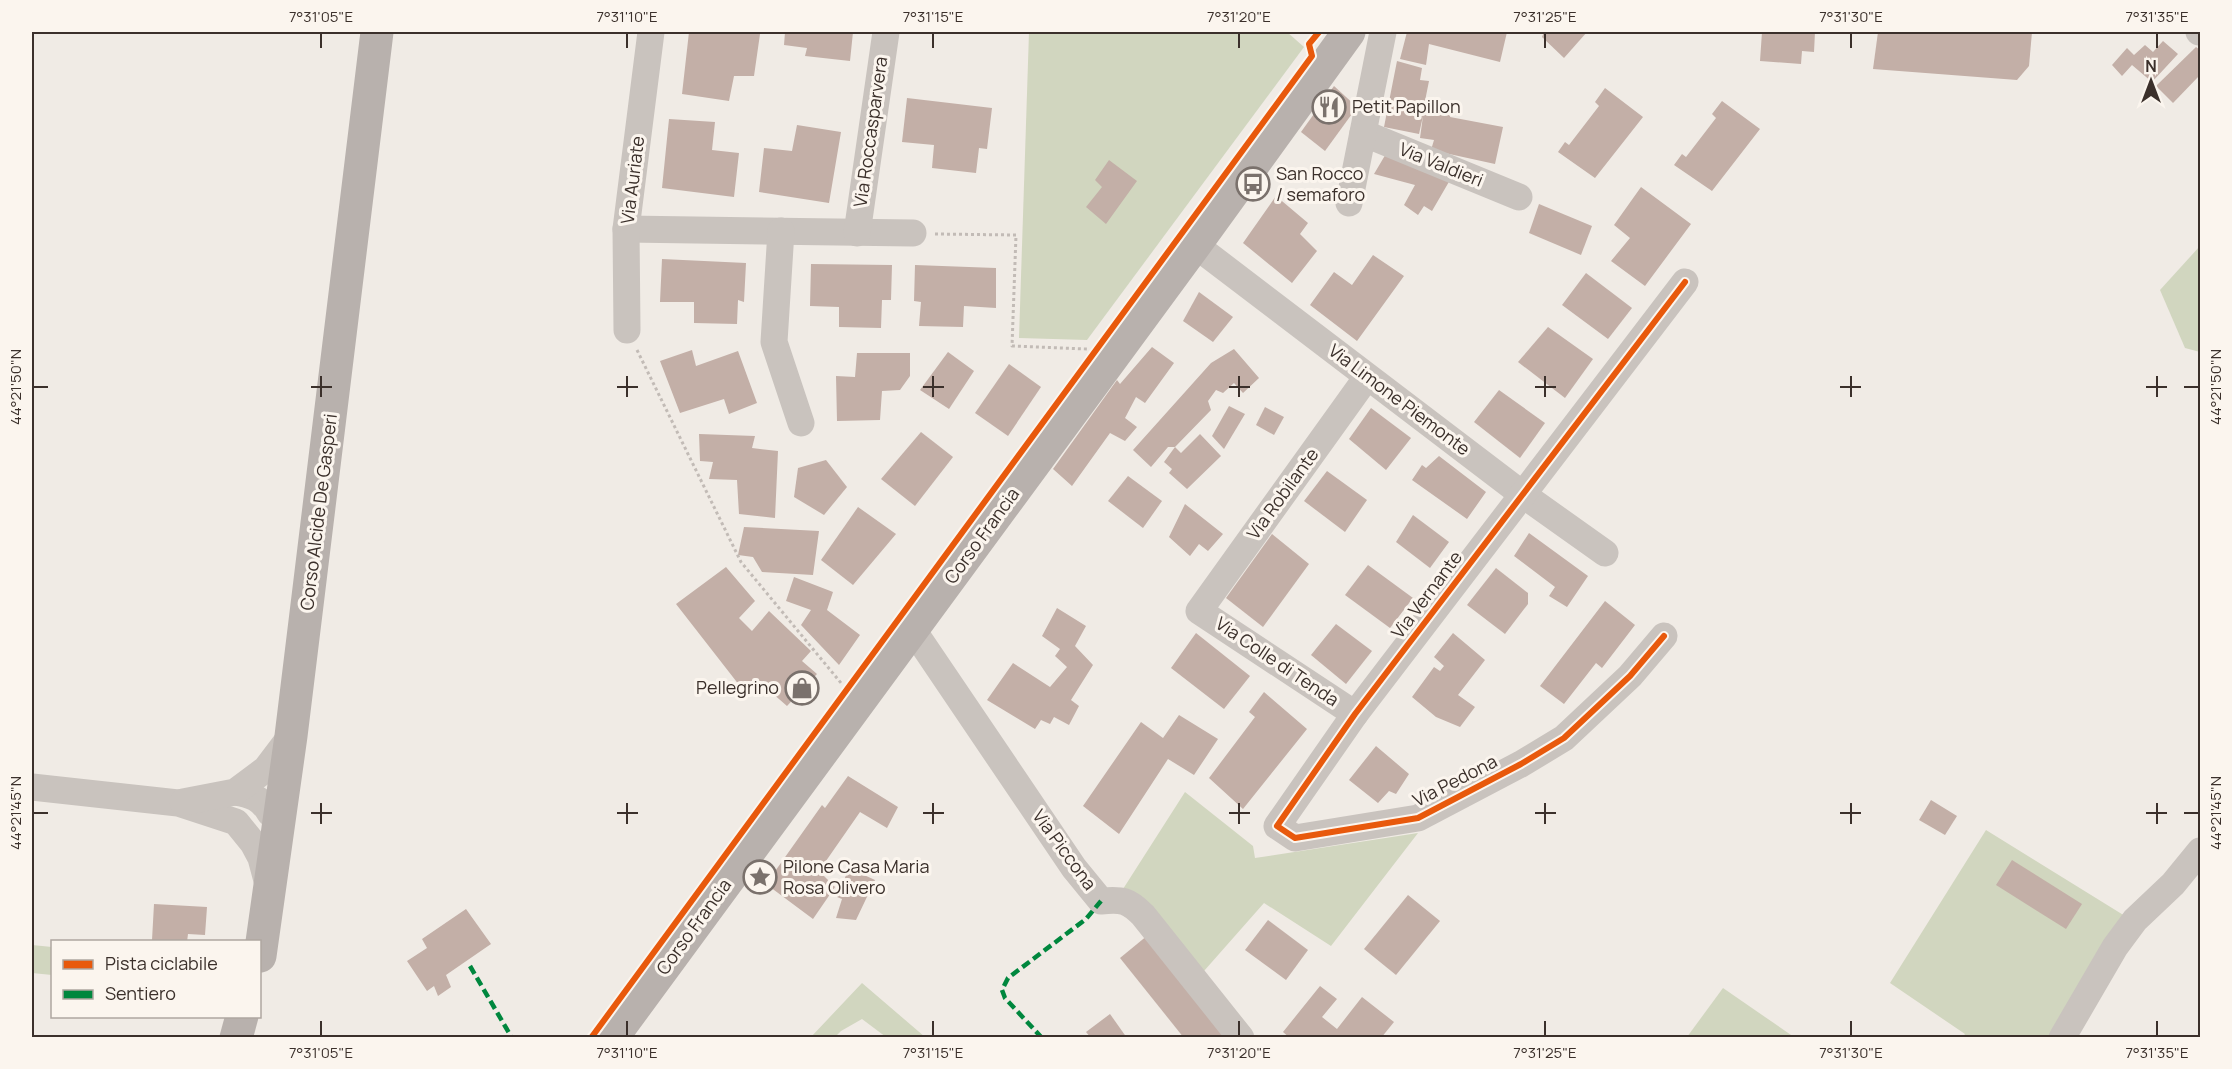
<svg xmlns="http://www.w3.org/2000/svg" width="2232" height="1069" viewBox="0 0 2232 1069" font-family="Manrope,sans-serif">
<rect width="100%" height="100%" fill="#f0ebe5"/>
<g fill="#d1d6bf">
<polygon points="1029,32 1287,32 1304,47 1087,340 1019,338"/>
<polygon points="2200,246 2200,352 2185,348 2160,290"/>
<polygon points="1185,792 1253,846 1255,858 1418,833 1331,946 1264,903 1204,971 1123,889"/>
<polygon points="1986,830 2125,916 2050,1037 1963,1037 1965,1034 1890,983"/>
<polygon points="32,945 52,947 52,975 32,973"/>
<polygon points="862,983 925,1037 886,1037 862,1019 841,1031 835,1037 811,1037"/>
<polygon points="1723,988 1794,1037 1687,1037"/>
</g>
<g fill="#c3afa7">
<polygon points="689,32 738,32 760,34 754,76 734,76 729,101 682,94"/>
<polygon points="785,32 853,32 850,61 805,56 807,48 784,45"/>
<polygon points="1407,32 1507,32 1500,62 1429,44 1426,65 1400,59"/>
<polygon points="1544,32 1587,32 1564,58 1542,37"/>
<polygon points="1762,32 1815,32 1814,52 1802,51 1801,64 1760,61"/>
<polygon points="1878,32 2032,32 2029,66 2017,80 1873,69"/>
<polygon points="2163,41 2178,54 2152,82 2132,65 2122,76 2112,65 2127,48 2134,55 2145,45 2153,52"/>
<polygon points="2196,47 2200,50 2200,75 2173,103 2156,86"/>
<polygon points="1397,61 1422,68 1420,80 1429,81 1424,106 1451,112 1450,117 1503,127 1495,164 1431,150 1434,140 1420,138 1423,116 1419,134 1384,127"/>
<polygon points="1334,86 1357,107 1325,151 1301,132"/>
<polygon points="1605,88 1643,117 1595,178 1558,152 1565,142 1569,145 1599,106 1595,102"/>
<polygon points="907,98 992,108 987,149 979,148 976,173 932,168 934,145 902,142"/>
<polygon points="1722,101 1760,129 1712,191 1674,165 1682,154 1686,157 1716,118 1712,114"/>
<polygon points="669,119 715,122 712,150 739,153 734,197 662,188"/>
<polygon points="797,125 841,132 829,203 759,192 764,148 792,151"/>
<polygon points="1387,152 1450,180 1432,211 1424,206 1418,215 1404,205 1415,185 1374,174"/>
<polygon points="1109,160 1137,181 1106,224 1086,207 1102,187 1095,180"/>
<polygon points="1641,187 1691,224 1645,286 1611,261 1630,238 1614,225"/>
<polygon points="1276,196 1308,223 1300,234 1317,251 1292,283 1243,243"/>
<polygon points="1539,204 1592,226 1581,255 1529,233"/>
<polygon points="1373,255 1404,276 1357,341 1310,305 1334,272 1352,285"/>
<polygon points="662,259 746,263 744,302 738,300 737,324 694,323 694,302 660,302"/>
<polygon points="811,264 892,265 891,300 882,300 881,328 839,327 839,307 810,306"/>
<polygon points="915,265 996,268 996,308 964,306 963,327 919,326 921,302 914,301"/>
<polygon points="1586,273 1632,308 1608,339 1562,305"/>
<polygon points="1199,292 1233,317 1213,342 1183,321"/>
<polygon points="1548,327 1593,359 1565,398 1518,362"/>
<polygon points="1152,347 1174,363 1145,403 1136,397 1125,418 1137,427 1125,441 1110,433 1072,486 1053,469 1117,380 1120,384"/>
<polygon points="1234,349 1259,378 1243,393 1234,383 1223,393 1216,390 1208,401 1211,410 1175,447 1181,453 1200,434 1221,456 1187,489 1169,473 1172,469 1164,462 1175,447 1168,447 1151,467 1133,450 1211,363"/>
<polygon points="692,350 696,366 738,351 757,403 729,414 724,399 680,413 660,361"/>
<polygon points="948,352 974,371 949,409 920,390"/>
<polygon points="857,353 910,353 910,376 900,390 882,391 880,420 837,421 836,376 855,377"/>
<polygon points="1009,364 1041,387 1008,436 975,413"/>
<polygon points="1499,390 1545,423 1520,458 1474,422"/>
<polygon points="1229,406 1245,414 1224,449 1212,436"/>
<polygon points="1265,407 1284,417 1274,435 1256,425"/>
<polygon points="1371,408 1411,438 1386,470 1349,439"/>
<polygon points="921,432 953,457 915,506 881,479"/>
<polygon points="699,434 755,436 752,448 778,451 775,518 739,514 737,480 709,479 713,462 700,461"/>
<polygon points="1439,456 1486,492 1467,519 1412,480 1422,465 1426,468"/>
<polygon points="826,460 847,487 824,515 794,497 798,468"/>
<polygon points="1327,471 1367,500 1345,532 1304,501"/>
<polygon points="1128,476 1162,501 1143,528 1108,501"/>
<polygon points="1185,504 1223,534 1208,551 1199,544 1190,556 1169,537"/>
<polygon points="858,507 896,534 853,585 821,560"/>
<polygon points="1413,515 1449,542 1430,568 1396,542"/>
<polygon points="744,527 819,531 813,575 762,572 753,557 738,555"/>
<polygon points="1529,533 1588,576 1567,607 1549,596 1555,587 1514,556"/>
<polygon points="1272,534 1309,564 1263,627 1226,598"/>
<polygon points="1368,565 1413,598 1390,628 1345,595"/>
<polygon points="726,567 755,601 739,618 752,631 769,611 811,651 802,661 817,674 787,706 755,678 743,690 676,604"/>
<polygon points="1496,568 1528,593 1528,604 1505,634 1467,605"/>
<polygon points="794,577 833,592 827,610 860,635 839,665 801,625 811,610 786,601"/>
<polygon points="1605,601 1635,625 1602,668 1596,663 1564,704 1540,686"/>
<polygon points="1057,608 1086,626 1075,646 1093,665 1071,700 1079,706 1069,725 1054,717 1050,724 1041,720 1035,729 987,700 1013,663 1050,687 1067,667 1055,656 1060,649 1042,636"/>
<polygon points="1336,624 1372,651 1346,684 1311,655"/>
<polygon points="1196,633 1250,676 1224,709 1171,668"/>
<polygon points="1453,633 1485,660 1458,695 1475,707 1460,727 1436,717 1412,697 1434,667 1440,671 1444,666 1434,657"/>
<polygon points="1264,692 1307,729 1243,809 1209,778 1255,717 1249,712"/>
<polygon points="1179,715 1218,739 1194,775 1168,759 1119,834 1083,806 1141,722 1163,738"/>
<polygon points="1376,746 1409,774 1396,794 1389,791 1378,803 1349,780"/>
<polygon points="848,776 898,807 887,828 860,812 819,871 835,887 813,919 766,884 822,805 825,808"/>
<polygon points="1931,800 1957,816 1945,835 1919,820"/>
<polygon points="2012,860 2082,904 2066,929 1996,885"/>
<polygon points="849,868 875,880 856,920 836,918 842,899 837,897"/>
<polygon points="1408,895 1440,921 1396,975 1364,949"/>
<polygon points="154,904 207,907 205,935 188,934 187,942 152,940"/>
<polygon points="466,909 491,944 446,975 451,987 438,996 434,986 427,991 407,961 427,948 422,939"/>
<polygon points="1268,920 1308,950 1286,980 1245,950"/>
<polygon points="1148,935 1232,1038 1184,1038 1120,958"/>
<polygon points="1320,986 1337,999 1322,1017 1337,1029 1362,997 1394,1022 1381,1038 1290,1038 1283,1032"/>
<polygon points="1110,1014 1127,1038 1091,1038 1086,1032"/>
</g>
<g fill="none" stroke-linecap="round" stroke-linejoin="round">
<g stroke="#c2bbb6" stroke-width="3" stroke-dasharray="3 3" stroke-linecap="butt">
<polyline points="935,234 1016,235 1012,346 1087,349"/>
<polyline points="637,350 741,562 841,683"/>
</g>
<g stroke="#c9c3be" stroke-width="27">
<polyline points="2199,32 2200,32"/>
<polyline points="1363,133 1519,197"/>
<polyline points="1349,203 1383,32"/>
<polyline points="626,229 913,233"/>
<polyline points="781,231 774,342 801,423"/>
<polyline points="857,233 886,32"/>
<polyline points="1195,245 1522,494 1605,553"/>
<polyline points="627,330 626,229 651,32"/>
<path d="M913,630L1074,868L1101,901C1122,899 1128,900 1143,915L1241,1038"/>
<polyline points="1664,636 1630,676 1564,738 1521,764 1418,818 1295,838 1277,826 1355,714 1685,282"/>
<polyline points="1355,714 1199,611 1367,377"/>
<polyline points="32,787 178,803 236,822 253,843 261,858 269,888"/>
<path d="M235,792C251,794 262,799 270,813"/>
<polyline points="183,802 235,792 266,769 291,736"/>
<polyline points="2062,1038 2115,947 2135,920 2173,884 2200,851"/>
</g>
<g stroke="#b8b1ad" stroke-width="33">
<polyline points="260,956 291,736 377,32"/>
<polyline points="236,1038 242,1016"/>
<polyline points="612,1038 1195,245 1349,32"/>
</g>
<g stroke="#00873e" stroke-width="4.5" stroke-dasharray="9 4.5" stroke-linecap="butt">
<polyline points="470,966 512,1038"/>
<polyline points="1042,1038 1005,998 1002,990 1008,978 1086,919 1101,901"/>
</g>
<g stroke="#fbf5ee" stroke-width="10">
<g id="cycleway">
<polyline points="1664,636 1630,676 1564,738 1521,764 1418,818 1295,838 1277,826 1355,714 1685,282"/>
<polyline points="591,1038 1312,56 1309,44 1319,32"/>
</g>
</g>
<use href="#cycleway" stroke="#e8590c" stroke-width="6"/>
</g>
<path fill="none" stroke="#3b302b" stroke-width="2" d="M321,33V48M627,33V48M933,33V48M1239,33V48M1545,33V48M1851,33V48M2157,33V48M321,376V397M627,376V397M933,376V397M1239,376V397M1545,376V397M1851,376V397M2157,376V397M33,387H48M311,387H332M617,387H638M923,387H944M1229,387H1250M1535,387H1556M1840,387H1861M2146,387H2167M2184,387H2199M321,803V824M627,803V824M933,803V824M1239,803V824M1545,803V824M1851,803V824M2157,803V824M33,813H48M311,813H332M617,813H638M923,813H944M1229,813H1250M1535,813H1556M1840,813H1861M2146,813H2167M2184,813H2199M321,1021V1036M627,1021V1036M933,1021V1036M1239,1021V1036M1545,1021V1036M1851,1021V1036M2157,1021V1036"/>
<defs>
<g id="restaurant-ring" transform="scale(1.725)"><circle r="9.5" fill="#fbf5ee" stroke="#7a716c" stroke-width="1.5"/><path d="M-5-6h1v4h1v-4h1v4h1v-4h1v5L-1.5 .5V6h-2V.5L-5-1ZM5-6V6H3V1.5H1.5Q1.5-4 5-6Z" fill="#7a716c"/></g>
<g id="bus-ring" transform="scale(1.725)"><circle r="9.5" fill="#fbf5ee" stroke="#7a716c" stroke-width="1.5"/><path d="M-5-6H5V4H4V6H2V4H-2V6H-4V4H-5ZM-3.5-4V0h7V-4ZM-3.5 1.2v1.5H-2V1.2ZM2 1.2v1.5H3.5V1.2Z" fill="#7a716c"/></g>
<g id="shop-ring" transform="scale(1.725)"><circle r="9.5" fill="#fbf5ee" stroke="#7a716c" stroke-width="1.5"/><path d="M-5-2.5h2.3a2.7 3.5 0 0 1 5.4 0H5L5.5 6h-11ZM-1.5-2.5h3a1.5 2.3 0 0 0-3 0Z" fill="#7a716c"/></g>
<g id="sight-ring" transform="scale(1.725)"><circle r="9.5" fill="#fbf5ee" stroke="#7a716c" stroke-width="1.5"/><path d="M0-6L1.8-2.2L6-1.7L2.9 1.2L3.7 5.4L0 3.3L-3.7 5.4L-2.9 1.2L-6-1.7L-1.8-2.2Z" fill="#7a716c"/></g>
</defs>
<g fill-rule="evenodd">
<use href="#restaurant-ring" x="1329" y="107"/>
<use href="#bus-ring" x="1253" y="184"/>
<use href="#shop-ring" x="802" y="688"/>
<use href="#sight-ring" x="760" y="877"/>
</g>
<g text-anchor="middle" stroke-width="6" stroke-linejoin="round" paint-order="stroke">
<g font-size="18" fill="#3b302b" stroke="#fbf5ee" text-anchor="start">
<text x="1352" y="113">Petit Papillon</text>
<text x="1276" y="180">San Rocco<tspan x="1276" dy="21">/ semaforo</tspan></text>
<text x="779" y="694" text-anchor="end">Pellegrino</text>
<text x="783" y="873">Pilone Casa Maria<tspan x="783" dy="21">Rosa Olivero</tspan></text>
</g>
<g font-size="18" fill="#3b302b" stroke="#fbf5ee">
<text transform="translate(871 132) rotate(-82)" y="6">Via Roccasparvera</text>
<text transform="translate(1441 165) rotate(22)" y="6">Via Valdieri</text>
<text transform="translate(633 180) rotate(-83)" y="6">Via Auriate</text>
<text transform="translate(1399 400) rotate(37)" y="6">Via Limone Piemonte</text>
<text transform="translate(1283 494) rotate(-54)" y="6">Via Robilante</text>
<text transform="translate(319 512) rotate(-83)" y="6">Corso Alcide De Gasperi</text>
<text transform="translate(982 536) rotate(-54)" y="6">Corso Francia</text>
<text transform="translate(1427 595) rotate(-53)" y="6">Via Vernante</text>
<text transform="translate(1277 662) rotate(34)" y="6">Via Colle di Tenda</text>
<text transform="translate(1455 781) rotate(-27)" y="6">Via Pedona</text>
<text transform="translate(1064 850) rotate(54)" y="6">Via Piccona</text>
<text transform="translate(694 927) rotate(-54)" y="6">Corso Francia</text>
</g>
</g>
<rect width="2232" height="1069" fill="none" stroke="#fbf5ee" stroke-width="66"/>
<rect x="51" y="940" width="210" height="78" fill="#fbf5ee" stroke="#aea6a0" stroke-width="1.5"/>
<rect x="63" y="960" width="30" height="9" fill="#e8590c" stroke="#aea6a0" stroke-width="1.5"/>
<text x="105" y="970" font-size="18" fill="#3b302b">Pista ciclabile</text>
<rect x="63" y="990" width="30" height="9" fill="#00873e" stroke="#aea6a0" stroke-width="1.5"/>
<text x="105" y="1000" font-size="18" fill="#3b302b">Sentiero</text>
<g transform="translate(2151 81)" stroke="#fbf5ee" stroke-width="4.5" paint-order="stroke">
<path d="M0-4.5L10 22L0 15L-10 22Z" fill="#3b302b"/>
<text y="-9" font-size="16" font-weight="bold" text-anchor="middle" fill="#3b302b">N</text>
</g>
<rect x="33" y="33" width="2166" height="1003" fill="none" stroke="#3b302b" stroke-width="2"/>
<g font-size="15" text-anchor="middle" fill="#3b302b">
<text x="321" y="22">7°31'05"E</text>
<text x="627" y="22">7°31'10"E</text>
<text x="933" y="22">7°31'15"E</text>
<text x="1239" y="22">7°31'20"E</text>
<text x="1545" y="22">7°31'25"E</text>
<text x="1851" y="22">7°31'30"E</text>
<text x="2157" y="22">7°31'35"E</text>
<text transform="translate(16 387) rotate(-90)" y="5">44°21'50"N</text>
<text transform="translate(2216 387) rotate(-90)" y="5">44°21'50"N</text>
<text transform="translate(16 813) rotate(-90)" y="5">44°21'45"N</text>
<text transform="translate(2216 813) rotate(-90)" y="5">44°21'45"N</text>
<text x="321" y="1058">7°31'05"E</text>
<text x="627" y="1058">7°31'10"E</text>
<text x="933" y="1058">7°31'15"E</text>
<text x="1239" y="1058">7°31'20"E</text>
<text x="1545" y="1058">7°31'25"E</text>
<text x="1851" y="1058">7°31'30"E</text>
<text x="2157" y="1058">7°31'35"E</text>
</g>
</svg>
